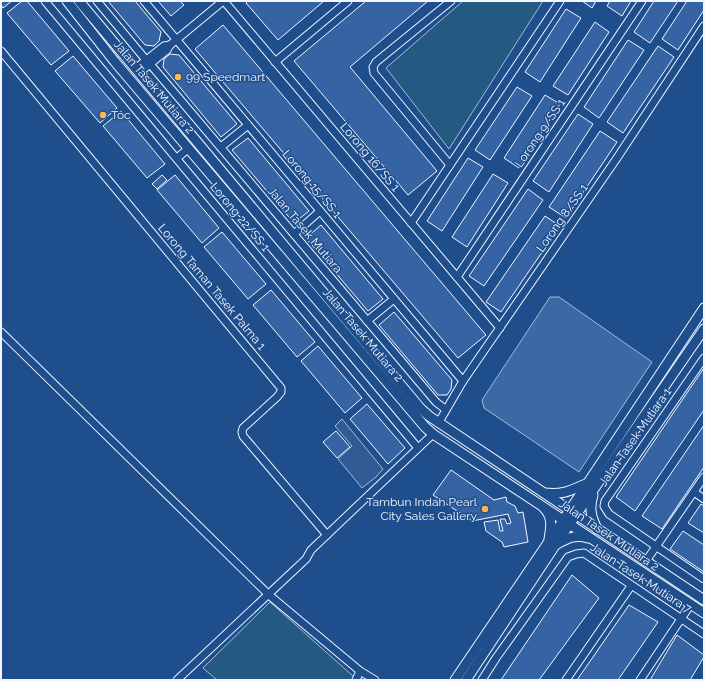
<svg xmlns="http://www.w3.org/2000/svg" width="705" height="681" viewBox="0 0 705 681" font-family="Raleway,sans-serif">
<rect width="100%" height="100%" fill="#1f4e8c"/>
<g fill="#245a82" stroke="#a8bbd7">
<polygon points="463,1 543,1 449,149 386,68"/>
<polygon points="270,602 354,677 352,680 217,680 203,668"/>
</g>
<polygon fill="#305b95" stroke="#a8bbd7" points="342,419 383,469 376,477 362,488 338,459 352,446 335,426"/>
<polygon fill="#3b69a3" stroke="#a8bbd7" points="550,297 559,297 652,362 579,472 484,408 482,400"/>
<g fill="#3563a3" stroke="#f2f6ff">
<polygon points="1,1 12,1 3,8 1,5"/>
<polygon points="22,1 27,1 69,51 51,65 7,13"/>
<polygon points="108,1 135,1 161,32 159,41 154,46 145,45"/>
<polygon points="158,1 180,1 184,5 171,16"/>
<polygon points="248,1 324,1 278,40 246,3"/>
<polygon points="366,1 428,1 350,67 437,171 408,195 294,61"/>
<polygon points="582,1 596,1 592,8"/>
<polygon points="610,1 631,1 622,16 607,6"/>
<polygon points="654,1 678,1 650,43 634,32"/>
<polygon points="687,1 704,1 704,10 678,50 662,39"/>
<polygon points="566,9 581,18 540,82 525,72"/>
<polygon points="595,22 609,32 568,95 553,86"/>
<polygon points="223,25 486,335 458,358 195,49"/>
<polygon points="628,40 644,50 599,118 584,107"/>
<polygon points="658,46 674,57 623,133 607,122"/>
<polygon points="170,54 179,55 237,124 221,137 163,67 164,59"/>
<polygon points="73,56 117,108 100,123 55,71"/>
<polygon points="517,87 532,96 490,160 475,150"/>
<polygon points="545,95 560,104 519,168 504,158"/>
<polygon points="121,111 165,164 147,178 103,126"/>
<polygon points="578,114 593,124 549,192 533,181"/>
<polygon points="600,131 617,142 566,218 549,207"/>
<polygon points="248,138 309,211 294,223 232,150"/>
<polygon points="468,158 483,167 442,231 427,221"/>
<polygon points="493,174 508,183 467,247 452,237"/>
<polygon points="162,175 167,180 157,189 152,184"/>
<polygon points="175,175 219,228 202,243 157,190"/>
<polygon points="528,189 543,200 484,286 469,276"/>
<polygon points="545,216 560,226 501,312 486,302"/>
<polygon points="321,225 383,299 368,311 306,238"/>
<polygon points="222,232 266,284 248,299 204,247"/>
<polygon points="271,290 315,342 297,357 253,305"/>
<polygon points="394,312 452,380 451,389 447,395 438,395 379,325"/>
<polygon points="318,346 362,398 345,413 301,361"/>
<polygon points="704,368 704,410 635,511 616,497"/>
<polygon points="367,404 405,448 388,464 350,419"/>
<polygon points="704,425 704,467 662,529 642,516"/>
<polygon points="336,431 350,447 337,458 323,442"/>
<polygon points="451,470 494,500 506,497 507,502 515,506 518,513 523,512 528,542 504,547 502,542 486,531 484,522 498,520 500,531 503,531 500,519 505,519 507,524 511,523 508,514 472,521 433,495"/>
<polygon points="701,504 704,506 704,533 688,523"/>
<polygon points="683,531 704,545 704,572 670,549"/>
<polygon points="572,575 599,598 539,680 501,680"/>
<polygon points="629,605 658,622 618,680 577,680"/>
<polygon points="677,635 704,655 704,657 690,680 650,680"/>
</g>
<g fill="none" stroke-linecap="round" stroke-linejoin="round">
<g stroke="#f2f6ff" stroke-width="9">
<g id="street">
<polyline points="45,1 418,448"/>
<polyline points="97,1 146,60"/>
<polyline points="144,1 463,381"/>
<polyline points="224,1 500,328"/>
<polyline points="1,51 281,388 281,392 277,397 243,428 242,432 243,436 327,535"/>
<polyline points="275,62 348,1"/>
<polyline points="150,64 436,402 445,409"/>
<polyline points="135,69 164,46 170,45"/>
<polyline points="139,73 167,50 170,45 223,1"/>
<polyline points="221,147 248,125"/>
<polyline points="177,158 189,148"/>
<polyline points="450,165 374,73 373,67 376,62 451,1"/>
<polyline points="411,223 560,1"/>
<polyline points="294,234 320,211"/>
<polyline points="457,277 642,1"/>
<polyline points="367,321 394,299"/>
<polyline points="1,332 269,595 360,671 356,680"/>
<polyline points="704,358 605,501 604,506 609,514 704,579"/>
<polyline points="439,422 463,381 617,158 704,26"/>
<polyline points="694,492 704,499"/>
<polyline points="646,561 704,477"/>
<polyline points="360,671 375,680"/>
<polyline points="177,680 306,559 311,550 433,434"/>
<polyline points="482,680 496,658 568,557 576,554 584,553 704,634"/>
<polyline points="566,680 631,586"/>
<polyline points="640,680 691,604"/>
</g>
</g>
<g stroke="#f2f6ff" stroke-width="11">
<g id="secondary">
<polyline points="67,1 115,62 425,427 433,434 704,613"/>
<polyline points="79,1 421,409 429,416 704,600"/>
<path d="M544,493C564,495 569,491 588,483"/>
<path d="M593,495C589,508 591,517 597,529"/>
<path d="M544,508C553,517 551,527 549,539"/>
<path d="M557,544C568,538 576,534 588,538"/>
<polyline points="455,680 564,519 704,308"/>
<polyline points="466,680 556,544 704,329"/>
</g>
</g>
<use href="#street" stroke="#1f4e8c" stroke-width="7"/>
<use href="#secondary" stroke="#1f4e8c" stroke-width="9"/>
</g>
<g fill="#ffb74d" stroke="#1f4e8c" stroke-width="1.5">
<circle cx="178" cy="77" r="4"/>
<circle cx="103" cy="115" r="4"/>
<circle cx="485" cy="509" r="4"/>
</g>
<g text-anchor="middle" stroke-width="3" stroke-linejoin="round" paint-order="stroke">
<g font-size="12" fill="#f2f6ff" stroke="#1f4e8c" text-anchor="start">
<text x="186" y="81">99 Speedmart</text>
<text x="111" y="119">Toc</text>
<text x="477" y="506" text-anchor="end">Tambun Indah Pearl<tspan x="477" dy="14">City Sales Gallery</tspan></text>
</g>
<g font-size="12" fill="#f2f6ff" stroke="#1f4e8c">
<text transform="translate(154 87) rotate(50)" y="4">Jalan Tasek Mutiara 2</text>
<text transform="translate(540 133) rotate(-56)" y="4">Lorong 9/SS 1</text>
<text transform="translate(370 157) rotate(50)" y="4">Lorong 16/SS 1</text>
<text transform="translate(312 184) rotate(50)" y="4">Lorong 15/SS 1</text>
<text transform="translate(240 217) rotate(50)" y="4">Lorong 22/SS 1</text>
<text transform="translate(562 218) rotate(-55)" y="4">Lorong 8/SS 1</text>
<text transform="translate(305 230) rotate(50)" y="4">Jalan Tasek Mutiara</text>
<text transform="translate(212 287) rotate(50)" y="4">Lorong Taman Tasek Palma 1</text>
<text transform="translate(363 335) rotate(50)" y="4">Jalan Tasek Mutiara 2</text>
<text transform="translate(635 437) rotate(-55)" y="4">Jalan Tasek Mutiara 1</text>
<text transform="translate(609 535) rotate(34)" y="4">Jalan Tasek Mutiara 2</text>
<text transform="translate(641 578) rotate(33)" y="4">Jalan Tasek Mutiara 7</text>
</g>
</g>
<rect width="705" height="681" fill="none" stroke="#f2f6ff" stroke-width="4"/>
</svg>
